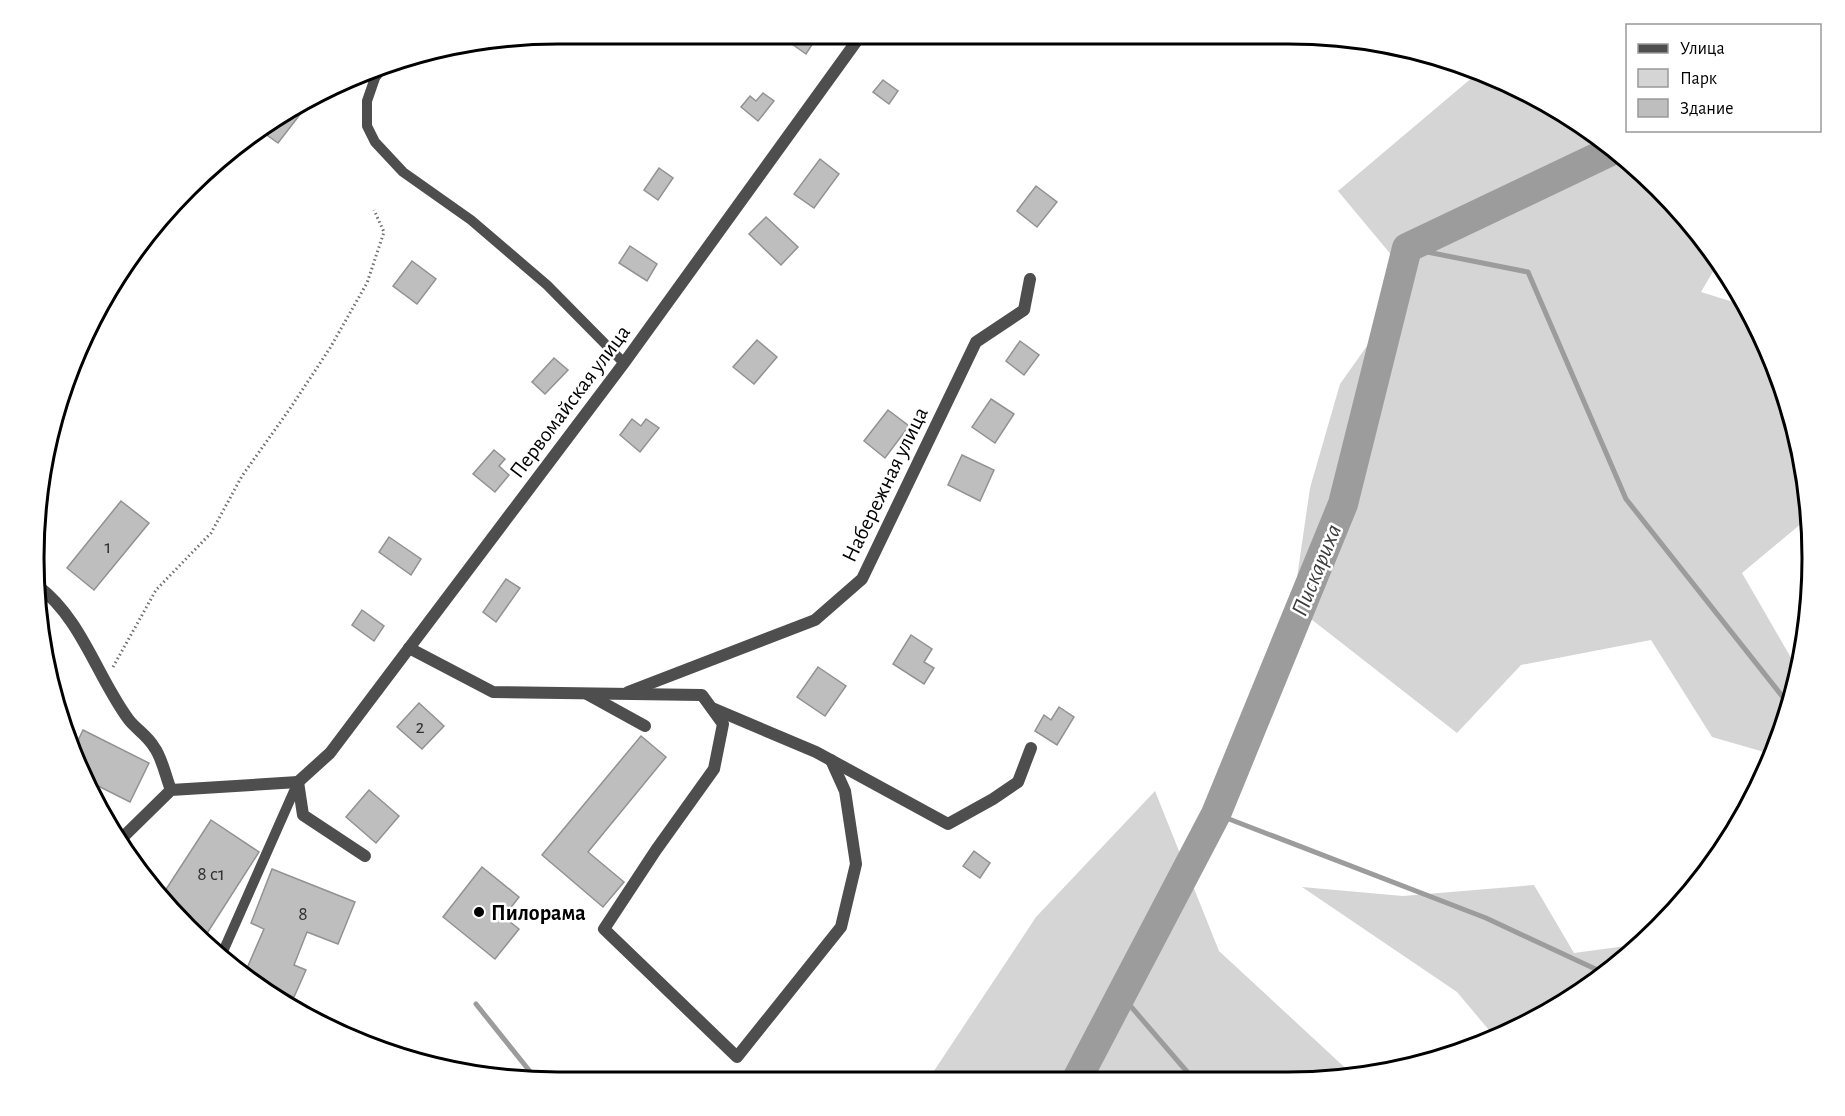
<svg xmlns="http://www.w3.org/2000/svg" width="1845" height="1116" viewBox="0 0 1845 1116" font-family="'Alegreya Sans',sans-serif">
<rect width="100%" height="100%" fill="#fff"/>
<g fill="#d5d5d5">
<polygon points="1480,71 1488,73 1606,141 1681,212 1718,263 1701,292 1746,306 1784,389 1807,489 1808,518 1742,573 1798,670 1794,694 1771,754 1712,737 1651,640 1521,665 1457,733 1293,605 1310,488 1340,384 1413,281 1338,191"/>
<polygon points="1155,791 1219,951 1354,1076 1322,1082 928,1080 1036,917"/>
<polygon points="1534,885 1574,953 1641,944 1633,952 1549,1013 1494,1036 1457,992 1302,887 1403,896"/>
</g>
<g fill="none" stroke-linecap="round" stroke-linejoin="round">
<g stroke="#9c9c9c" stroke-width="5">
<polyline points="1407,248 1528,272 1626,499 1790,706"/>
<polyline points="1216,814 1486,918 1604,973"/>
<polyline points="1121,995 1195,1081"/>
<polyline points="476,1004 536,1079"/>
</g>
<polyline stroke="#9c9c9c" stroke-width="30" points="1076,1081 1216,814 1343,504 1407,248 1615,149"/>
</g>
<g fill="#bebebe" stroke="#929292" stroke-width="1.5">
<polygon points="778,34 819,34 806,54"/>
<polygon points="883,80 898,91 889,104 873,92"/>
<polygon points="763,93 774,101 758,121 741,107 750,96 756,101"/>
<polygon points="308,104 278,143 260,130 298,109"/>
<polygon points="820,159 839,174 814,208 794,194"/>
<polygon points="659,168 673,178 658,200 644,190"/>
<polygon points="1036,186 1057,202 1037,227 1017,211"/>
<polygon points="766,217 798,247 781,265 749,234"/>
<polygon points="630,246 657,264 647,281 619,263"/>
<polygon points="412,261 436,279 417,304 393,286"/>
<polygon points="757,340 777,357 754,384 733,367"/>
<polygon points="1020,341 1039,355 1024,375 1006,361"/>
<polygon points="554,358 568,370 545,394 532,382"/>
<polygon points="991,399 1014,414 995,443 972,427"/>
<polygon points="888,410 909,426 885,458 864,441"/>
<polygon points="632,419 641,426 646,419 659,428 640,452 620,435"/>
<polygon points="494,450 505,459 499,466 509,475 495,492 473,474"/>
<polygon points="962,455 994,470 980,501 948,485"/>
<polygon points="121,501 149,523 94,590 67,568"/>
<polygon points="389,537 421,559 411,575 379,552"/>
<polygon points="506,579 520,588 496,622 483,612"/>
<polygon points="362,610 384,626 374,641 352,625"/>
<polygon points="911,635 932,649 924,662 934,668 924,684 893,664"/>
<polygon points="818,667 846,686 825,716 797,697"/>
<polygon points="419,703 444,726 422,749 397,727"/>
<polygon points="1059,707 1074,717 1057,745 1035,731 1044,715 1051,720"/>
<polygon points="83,730 149,763 130,802 88,781 73,751"/>
<polygon points="641,736 666,757 588,852 624,882 603,907 542,855"/>
<polygon points="369,790 399,816 376,843 346,817"/>
<polygon points="211,820 259,852 204,938 163,894"/>
<polygon points="974,851 990,863 980,878 963,866"/>
<polygon points="482,867 519,897 509,910 515,915 509,921 519,929 495,959 443,917"/>
<polygon points="272,869 355,902 338,944 307,932 294,965 306,970 294,997 244,975 264,929 251,923"/>
</g>
<g fill="none" stroke-linecap="round" stroke-linejoin="round">
<polyline stroke="#707070" stroke-width="3" stroke-dasharray="1.5 3" stroke-linecap="butt" points="113,667 156,590 211,533 242,476 289,410 330,348 367,283 384,232 374,210"/>
<g stroke="#4e4e4e" stroke-width="10">
<polyline points="376,75 367,101 367,126 375,142 403,172 471,220 547,285 624,363"/>
<polyline points="221,956 298,782"/>
</g>
<g stroke="#4e4e4e" stroke-width="12">
<polyline points="376,75 385,63"/>
<path d="M38,586C82,619 97,677 129,720C136,729 148,736 154,747C162,757 166,778 171,790"/>
<polyline points="409,648 493,692 702,695 723,724 714,769 656,850 604,929 737,1057 841,927 856,864 845,791 831,760"/>
<polyline points="628,692 815,620 862,579 976,342 1024,310 1030,279"/>
<polyline points="587,694 645,726"/>
<polyline points="712,708 816,752 948,824 993,799 1018,782 1031,748"/>
<polyline points="298,782 330,753 624,363 861,35"/>
<polyline points="298,782 303,815 365,856"/>
<polyline points="118,842 171,790 298,782"/>
</g>
</g>
<circle fill="#000" stroke="#fff" stroke-width="2" cx="479" cy="912" r="6"/>
<g text-anchor="middle" stroke-width="5" stroke-linejoin="round" paint-order="stroke">
<g font-size="20" fill="#303030">
<text x="108" y="553">1</text>
<text x="420" y="733">2</text>
<text x="211" y="880">8 с1</text>
<text x="303" y="920">8</text>
</g>
<g font-size="22" fill="#000" stroke="#fff">
<text transform="translate(569 401) rotate(-53)" y="8">Первомайская улица</text>
<text transform="translate(884 484) rotate(-64)" y="8">Набережная улица</text>
</g>
<g font-size="22" font-weight="bold" fill="#000" stroke="#fff" text-anchor="start">
<text x="491" y="920">Пилорама</text>
</g>
<g font-size="24" font-style="italic" fill="#3d3d3d" stroke="#fff">
<text transform="translate(1316 570) rotate(-68)" y="8">Пискариха</text>
</g>
</g>
<path d="M0 0H1845V1116H0ZM558 44H1288A514 514 0 0 1 1802 558V558A514 514 0 0 1 1288 1072H558A514 514 0 0 1 44 558V558A514 514 0 0 1 558 44Z" fill="#fff" fill-rule="evenodd"/>
<path fill="none" stroke="#000" stroke-width="3" d="M558 44H1288A514 514 0 0 1 1802 558V558A514 514 0 0 1 1288 1072H558A514 514 0 0 1 44 558V558A514 514 0 0 1 558 44Z"/>
<rect x="1626" y="24" width="195" height="108" fill="#ffffff" stroke="#999999" stroke-width="1.5"/>
<rect x="1638" y="44" width="30" height="9" fill="#4e4e4e" stroke="#999999" stroke-width="1.5"/>
<text x="1680" y="54" font-size="18" fill="#000000">Улица</text>
<rect x="1638" y="69" width="30" height="18" fill="#d5d5d5" stroke="#999999" stroke-width="1.5"/>
<text x="1680" y="84" font-size="18" fill="#000000">Парк</text>
<rect x="1638" y="99" width="30" height="18" fill="#bebebe" stroke="#999999" stroke-width="1.5"/>
<text x="1680" y="114" font-size="18" fill="#000000">Здание</text>
</svg>
